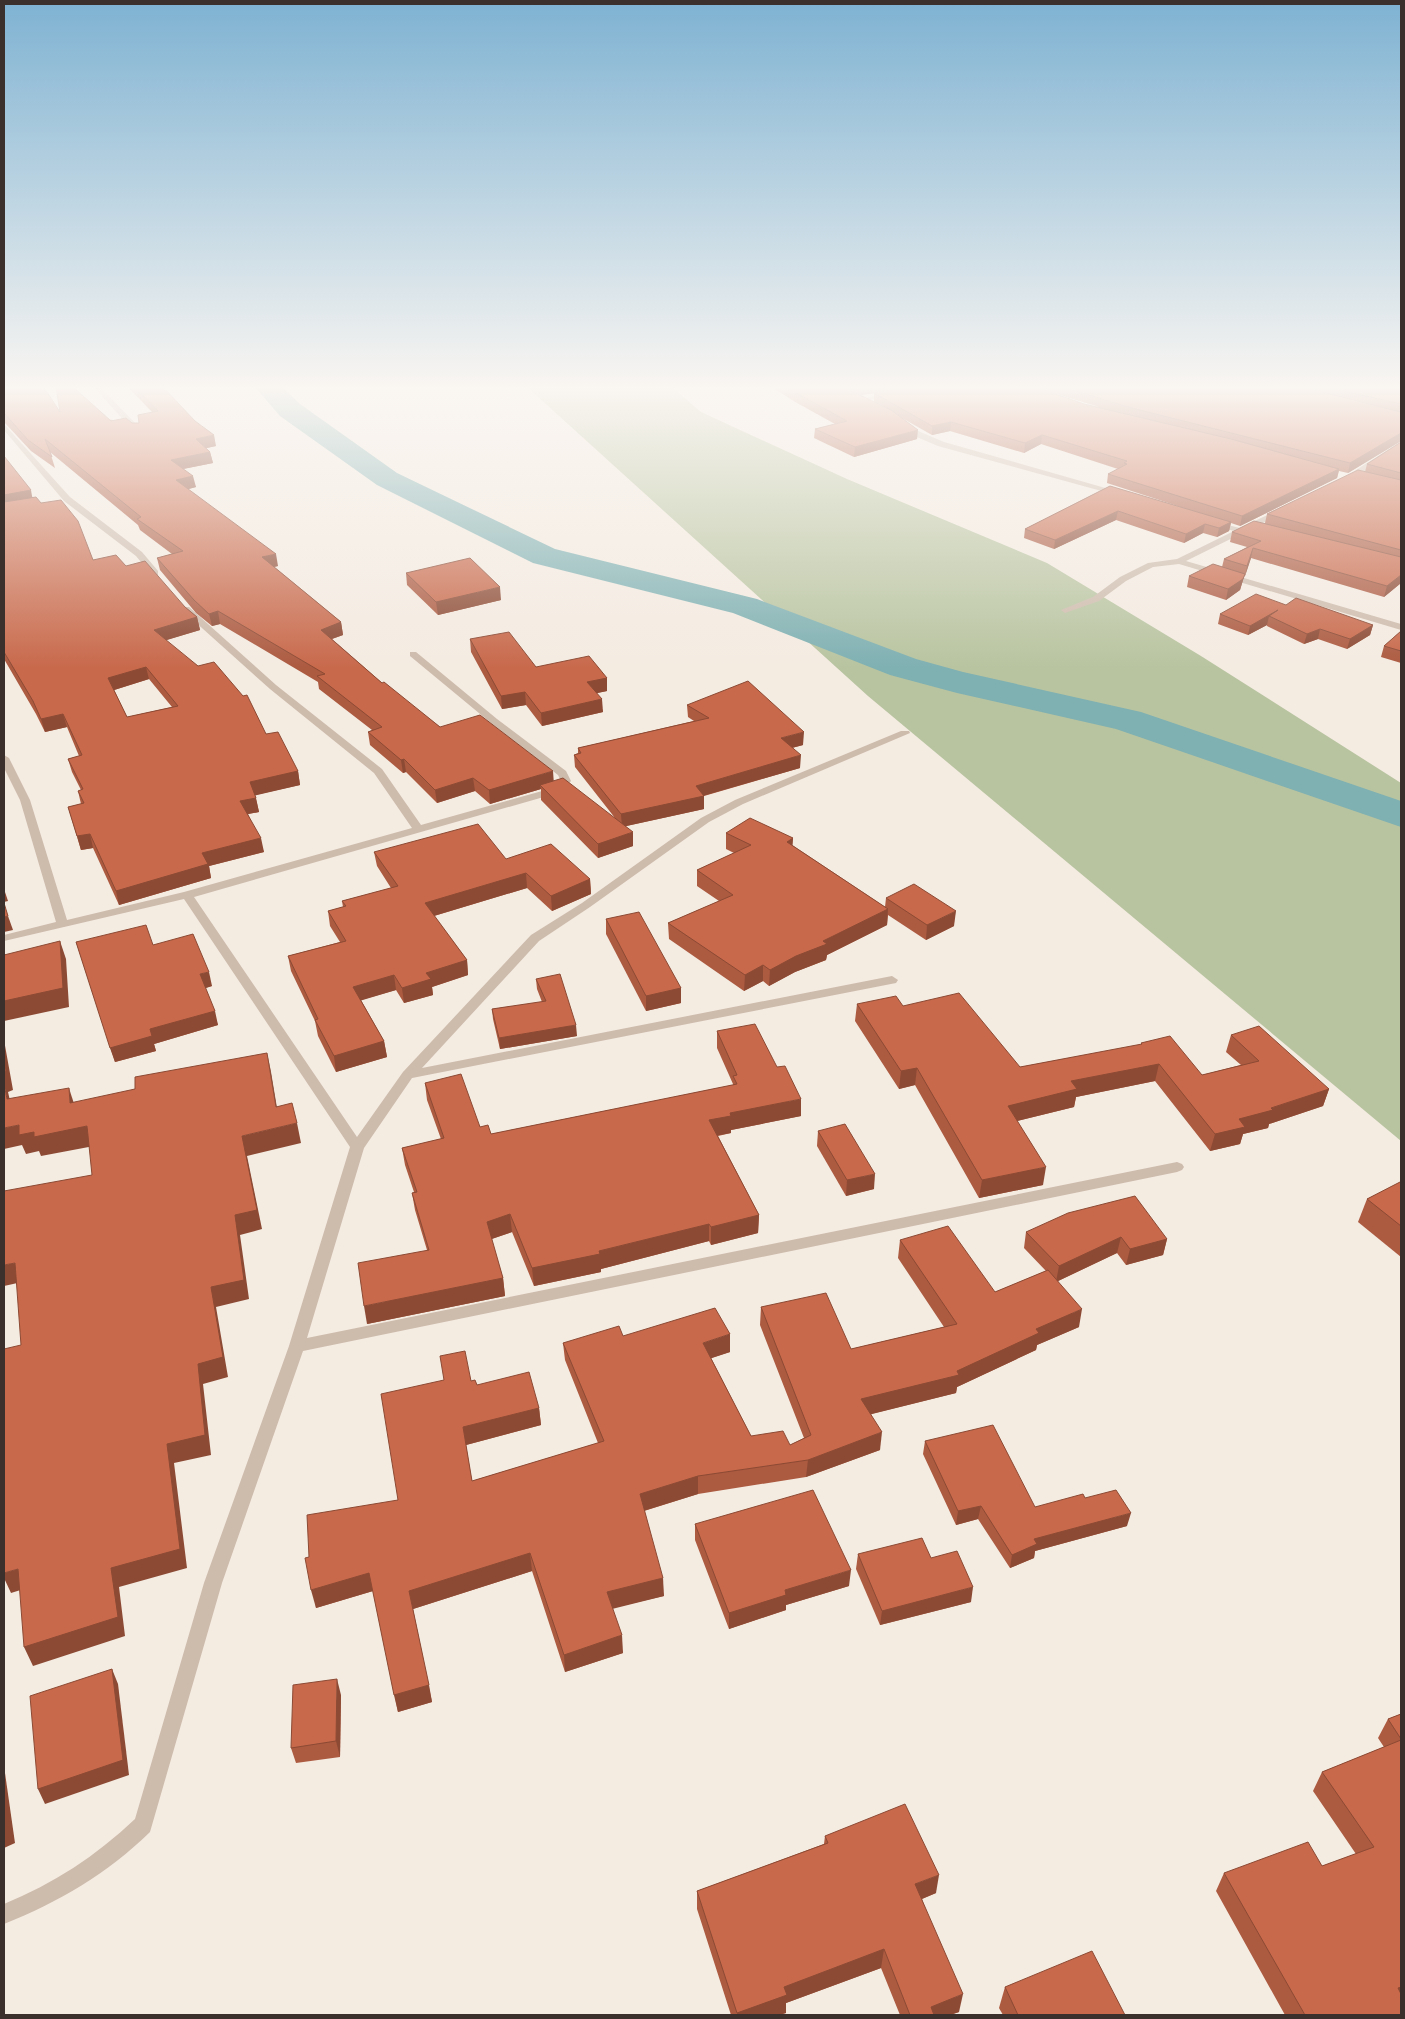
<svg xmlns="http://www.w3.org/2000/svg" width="1405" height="2019" viewBox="0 0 1405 2019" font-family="Barlow,sans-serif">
<rect width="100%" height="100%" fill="#f4ebe1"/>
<polygon fill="#b8c4a0" points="526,386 671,386 701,412 847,479 1047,563 1201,656 1401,783 1401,1141 868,696"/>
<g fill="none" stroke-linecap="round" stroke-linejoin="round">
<polygon fill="#7fb0b2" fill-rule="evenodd" points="254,386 281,386 300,404 397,473 555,549 757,599 916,659 963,672 1141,712 1401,801 1401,827 1116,729 957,693 890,675 733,613 533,563 377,485 280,416"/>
<g fill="#cdbbac" fill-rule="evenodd">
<polygon points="93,386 99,386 140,428 140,432 134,432"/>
<polygon points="890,393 893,395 892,396 858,402 855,400"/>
<polygon points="904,423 908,423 918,431 944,442 1123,493 1116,495 938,446 912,435 904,425"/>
<polygon points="4,424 70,497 142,552 158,571 158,575 152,575 136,556 64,501 4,430"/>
<polygon points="1398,443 1401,443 1401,448 1349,481 1342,479"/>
<polygon points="1278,510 1285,512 1186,561 1401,624 1401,630 1179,564 1153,567 1126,581 1099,601 1065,613 1061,610 1093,597 1120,577 1148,563 1177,559 1234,531 1211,525 1211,521 1240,528"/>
<path d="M183,607H189L276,685L382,769L421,825L553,788L561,781L558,775L491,723L410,656V652H416L497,719L566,771L571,781L561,792L194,897L357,1137L403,1072L531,935L582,903L701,818L735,800L901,731H909L910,733L743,804L709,822L590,907L539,941L422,1068L892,976L898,980L896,983L412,1078L364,1148L307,1338L1177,1162L1182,1164L1184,1167L1182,1170L1177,1172L303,1351L222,1583L150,1832C107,1874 59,1902 4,1924V1904C53,1884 96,1856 135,1819L204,1583L289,1346L350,1147L184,899L4,941V935L56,922L20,800L4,768V755L9,758L30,800L67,920L184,892L412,828L374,773L270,689L183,611Z"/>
</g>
</g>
<g fill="#ac5a40" fill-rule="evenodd">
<polygon points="4,386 60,412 132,423 139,423 152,412 127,386 162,386 216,446 206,448 210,452 213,463 183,469 196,487 188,489 278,566 274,567 341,622 343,635 332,639 382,683 440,727 554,781 615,818 575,767 574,755 578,753 578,748 694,721 688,717 687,705 803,745 792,748 800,768 704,796 704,809 626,826 633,846 598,858 541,800 541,789 490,804 475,791 437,803 406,772 403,773 370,745 368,732 372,730 319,689 318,682 220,624 212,626 196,613 160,570 157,558 172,554 140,530 138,525 50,452 55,468 31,451 5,423 4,423"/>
<path d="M770,386H841L874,402V393L861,395L842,386H1401V441L1348,473L1339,471L1337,478L1240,526L1231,523L1229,531L1217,537L1203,533L1184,543L1116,520L1054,549L1024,538L1025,529L1110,486L1190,510L1107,483L1108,474L1118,469L1041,444L1024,453L950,431L932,435L902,418L917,439L854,457L814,438L815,429L835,424L797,403ZM1041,389L1099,407L1084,404Z"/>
<polygon points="1401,442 1401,583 1384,597 1251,558 1245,576 1244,576 1240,590 1226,600 1187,587 1189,576 1222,567 1224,559 1247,547 1230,542 1232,532 1265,523 1267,514 1365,472 1367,464"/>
<path d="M4,456L33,498L41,503L93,560L126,566L185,607L197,617L200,630L166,640L266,734L298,771L300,785L255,795L259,812L248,814L264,852L209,866L211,878L119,905L93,848L81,850L68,807L81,804L78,791L81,790L72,772L68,759L79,756L67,727L45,732L36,714L4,659ZM149,679L172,707L127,717L114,690Z"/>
<polygon points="406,573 501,600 438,615 407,585"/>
<polygon points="1286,605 1373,625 1370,635 1347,649 1318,639 1304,644 1267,626 1267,625 1248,635 1218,624 1220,614"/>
<polygon points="1401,631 1401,663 1381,657 1384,646"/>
<polygon points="470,639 536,667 607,678 607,691 597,693 603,712 542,726 526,705 502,709 471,652"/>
<polygon points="726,833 793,838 792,845 885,907 886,898 954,926 926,940 888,915 887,925 827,955 826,960 795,972 769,986 763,981 744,991 669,939 668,923 719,901 697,886 697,870 734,853 726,849"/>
<polygon points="374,852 506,859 590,879 591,894 552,911 527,888 434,916 467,960 468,975 432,987 433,995 404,1003 396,990 361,1000 384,1041 387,1057 336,1072 318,1036 315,1021 291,971 288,956 340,942 330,926 328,911 343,907 342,901 391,888 377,866"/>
<polygon points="606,919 681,988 681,1003 646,1011 606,934"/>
<polygon points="76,942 153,945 212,986 205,988 218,1025 154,1044 156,1051 115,1062"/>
<polygon points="536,979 577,1036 500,1049 493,1019 492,1009 542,1002 537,989"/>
<polygon points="857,1004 903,1006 1020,1067 1141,1045 1141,1043 1202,1075 1241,1065 1226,1052 1231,1035 1329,1089 1323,1106 1269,1124 1268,1128 1243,1134 1240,1144 1210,1151 1155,1081 1076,1097 1074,1107 1017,1121 1043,1185 979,1198 915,1085 899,1089 855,1021"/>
<polygon points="717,1031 801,1116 731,1130 731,1133 718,1136 759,1215 758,1233 711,1245 709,1241 601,1269 601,1272 534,1286 512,1232 491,1239 503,1278 505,1296 367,1324 427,1250 415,1210 412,1193 414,1192 405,1165 402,1148 441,1139 427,1100 425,1083 480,1127 491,1134 733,1085 733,1084 717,1048"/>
<polygon points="818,1131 874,1189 846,1196 817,1146"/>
<polygon points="1401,1183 1401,1257 1358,1222 1367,1199"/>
<polygon points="1026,1232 1167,1239 1163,1255 1126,1265 1117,1253 1058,1281 1079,1327 1037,1345 1036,1350 957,1387 956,1393 871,1414 880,1450 806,1477 698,1494 644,1511 664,1596 612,1608 623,1653 565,1672 532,1571 413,1609 432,1702 398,1712 373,1591 316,1608 309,1557 398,1500 444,1380 471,1381 477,1385 539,1408 541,1425 466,1445 472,1481 598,1443 565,1360 563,1343 623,1336 730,1352 711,1358 751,1436 790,1445 804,1438 760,1325 761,1307 851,1349 944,1327 898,1258 900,1240 995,1292 1046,1271 1024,1248"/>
<polygon points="925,1441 1035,1507 1085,1498 1127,1526 1035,1551 1034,1558 1010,1568 978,1519 956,1525 923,1454"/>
<polygon points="695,1524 849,1586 786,1605 786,1610 729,1629 695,1540"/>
<polygon points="858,1554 931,1558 971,1602 880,1625 856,1569"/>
<polygon points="341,1695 340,1757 296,1763 291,1748"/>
<polygon points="1401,1714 1401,2015 1285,2015 1216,1891 1224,1873 1322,1866 1356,1854 1313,1791 1322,1772 1384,1747 1378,1738 1388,1719"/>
<polygon points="825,1836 936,1893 922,1899 959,2012 950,2015 900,2015 881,1968 786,2003 786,2013 779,2015 731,2015 697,1909 697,1891 824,1844"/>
<polygon points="1005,1987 1125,2015 1003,2015 999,2008"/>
</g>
<g fill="#8c4a34">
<polygon points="862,386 918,386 918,387 861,395"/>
<polygon points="951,422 950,431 932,435 932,426"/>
<polygon points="918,430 917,439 854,457 855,447"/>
<polygon points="1401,433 1401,441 1348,473 1350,463"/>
<polygon points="214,435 216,446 198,450 196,439"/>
<polygon points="1042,435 1041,444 1024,453 1025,443"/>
<polygon points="210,452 213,463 173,471 171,460"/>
<polygon points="1339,469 1337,478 1240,526 1242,516"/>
<polygon points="193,476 196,487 178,492 176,480"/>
<polygon points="31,490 33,502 4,507 4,495"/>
<polygon points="1118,511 1116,520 1054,549 1055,540"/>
<polygon points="1231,522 1229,531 1217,537 1219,528"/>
<polygon points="1205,524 1203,533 1184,543 1186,534"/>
<polygon points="1253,548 1251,558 1245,576 1247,566"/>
<polygon points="276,554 278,566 264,569 262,557"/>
<polygon points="1245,574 1240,590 1226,600 1228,589"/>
<polygon points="1401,575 1401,583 1384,597 1387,586"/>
<polygon points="500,587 501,600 438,615 436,602"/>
<polygon points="1278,610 1269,616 1267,625 1248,635 1250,626"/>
<polygon points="218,611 220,624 212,626 209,614"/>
<polygon points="197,617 200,630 157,643 154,630"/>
<polygon points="341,622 343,635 323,642 321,630"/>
<polygon points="1373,625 1370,635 1347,649 1350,639"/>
<polygon points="1320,629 1318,639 1304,644 1307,634"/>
<polygon points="146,667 149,679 111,691 108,678"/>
<polygon points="607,678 607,691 588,695 587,682"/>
<polygon points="525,692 526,705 502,709 501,696"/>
<polygon points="602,699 603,712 542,726 541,713"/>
<polygon points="63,714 67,727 45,732 41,719"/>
<polygon points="804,732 803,745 780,751 781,738"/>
<polygon points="801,755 800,768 699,797 704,796 704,809 622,827 621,814 696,786"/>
<polygon points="404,759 406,772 403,773 401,760"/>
<polygon points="298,771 300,785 253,796 250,782"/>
<polygon points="553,771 554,785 540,785 541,789 490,804 489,790"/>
<polygon points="473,778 475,791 437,803 435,790"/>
<polygon points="256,798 259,812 243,815 240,801"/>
<polygon points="633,832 633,846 598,858 598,844"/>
<polygon points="90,834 93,848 81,850 77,836"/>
<polygon points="261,838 264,852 209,866 211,878 119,905 116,891 202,853"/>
<polygon points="793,838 792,854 787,842"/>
<polygon points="526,873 527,888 427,918 425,903"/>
<polygon points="590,879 591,894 552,911 551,896"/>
<polygon points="4,889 8,901 4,902"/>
<polygon points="888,909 887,925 827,955 826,960 795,972 769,986 770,970 823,941"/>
<polygon points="956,911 954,926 926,940 927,925"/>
<polygon points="8,916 13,930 4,932 4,917"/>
<polygon points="60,941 66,959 69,1007 4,1021 4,1001"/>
<polygon points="467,960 468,975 432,987 433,995 404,1003 402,988 426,973"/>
<polygon points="763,965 763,981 744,991 745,975"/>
<polygon points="209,972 212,986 203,989 200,974"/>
<polygon points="394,975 396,990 356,1002 353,987"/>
<polygon points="681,988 681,1003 646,1011 646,996"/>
<polygon points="215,1011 218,1025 154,1044 156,1051 115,1062 110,1048 150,1029"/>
<polygon points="576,1025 577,1036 500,1049 499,1038"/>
<polygon points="4,1040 13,1090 8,1092 14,1118 7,1099 4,1084"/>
<polygon points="384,1041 387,1057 336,1072 334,1056"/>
<polygon points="267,1053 271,1072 280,1126 276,1107"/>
<polygon points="1159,1064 1155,1081 1076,1097 1074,1107 1005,1124 1008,1106 1071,1081"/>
<polygon points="917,1068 915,1085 899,1089 901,1071"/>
<polygon points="69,1088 75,1107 70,1103"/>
<polygon points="1329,1089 1323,1106 1269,1124 1268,1128 1243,1134 1240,1144 1210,1151 1215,1134 1239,1119"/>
<polygon points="801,1099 801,1116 731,1130 731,1133 709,1137 709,1120 730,1113"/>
<polygon points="297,1123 301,1143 247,1156 262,1229 240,1235 249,1299 216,1307 228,1377 203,1384 211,1455 174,1463 187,1568 119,1587 125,1636 33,1666 24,1647 111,1568 167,1444 211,1287 235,1215 242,1136"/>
<polygon points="19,1125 34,1132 87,1126 94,1146 41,1156 39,1151 26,1154 22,1145 4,1149 4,1128"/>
<polygon points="1046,1167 1043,1185 979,1198 982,1180"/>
<polygon points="875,1174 874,1189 846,1196 847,1180"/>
<polygon points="510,1214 512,1232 489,1240 487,1222"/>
<polygon points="759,1215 758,1233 711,1245 711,1227"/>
<polygon points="709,1224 709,1241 601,1269 601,1272 534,1286 532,1268"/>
<polygon points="1121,1237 1117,1253 1056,1282 1059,1266"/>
<polygon points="1167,1239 1163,1255 1126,1265 1130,1249"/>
<polygon points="15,1263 22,1282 4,1286 4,1265"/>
<polygon points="503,1278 505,1296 367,1324 364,1306"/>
<polygon points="1082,1309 1079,1327 1037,1345 1036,1350 957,1387 956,1393 860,1417 861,1399 957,1371 1036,1329"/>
<polygon points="730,1334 730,1352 703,1361 703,1343"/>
<polygon points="539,1408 541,1425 466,1445 463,1427"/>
<polygon points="882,1432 880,1450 806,1477 808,1460"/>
<polygon points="698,1476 698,1494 640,1512 640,1494"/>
<polygon points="981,1506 978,1519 956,1525 958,1511"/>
<polygon points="1131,1513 1127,1526 1035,1551 1034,1558 1010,1568 1012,1555 1034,1539"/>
<polygon points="530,1553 532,1571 413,1609 409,1591"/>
<polygon points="18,1569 27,1588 11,1593 4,1578 4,1573"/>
<polygon points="851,1570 849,1586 786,1605 786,1610 729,1629 729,1613 785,1590"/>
<polygon points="369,1573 373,1591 316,1608 311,1590"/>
<polygon points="663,1578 664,1596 608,1610 607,1592"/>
<polygon points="973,1587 971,1602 880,1625 882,1611"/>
<polygon points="622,1635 623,1653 565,1672 564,1655"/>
<polygon points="112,1669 118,1684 129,1775 45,1804 38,1789"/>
<polygon points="337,1679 341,1695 340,1757 336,1741"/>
<polygon points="429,1685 432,1702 398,1712 394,1695"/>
<polygon points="4,1766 15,1843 4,1848"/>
<polygon points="939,1875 936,1893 912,1903 915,1884"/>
<polygon points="884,1949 881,1968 786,2003 786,2013 779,2015 737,2015 737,2013 784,1987"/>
<polygon points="1401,1987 1401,2000 1398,1988"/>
<polygon points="963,1994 959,2012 950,2015 929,2015 931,2007"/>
</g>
<g fill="#c8694b" stroke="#8c4a34" fill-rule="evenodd">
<polygon points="4,386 43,386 60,412 56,386 72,386 111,421 126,418 132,423 139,423 138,415 158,411 134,386 162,386 195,421 214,435 196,439 210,452 171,460 193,476 176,480 276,554 262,557 341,622 321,630 382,683 384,682 440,727 480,715 553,771 489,790 473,778 435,790 404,759 401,760 368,732 382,727 317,676 325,674 218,611 209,614 194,600 157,558 183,551 137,519 141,517 45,439 52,457 28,440 4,413"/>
<polygon points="784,386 841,386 891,410 918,430 855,447 815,429 847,421 798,394"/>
<polygon points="919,386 1035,386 1041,389 1084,404 1231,439 1339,469 1242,516 1108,474 1127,464 1124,463 1127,461 1042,435 1025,443 951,422 932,426 874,393"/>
<polygon points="1060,386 1298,386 1401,412 1401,433 1350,463 1128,407"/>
<polygon points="1321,386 1401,386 1401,404"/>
<polygon points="1401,442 1401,473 1367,464"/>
<polygon points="4,456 31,490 4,495"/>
<polygon points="1358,470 1401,480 1401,550 1267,514"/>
<polygon points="1110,486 1231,522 1219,528 1205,524 1186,534 1118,511 1055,540 1025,529"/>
<path d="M36,497L41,503L61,500L78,521L93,560L116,555L126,566L145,561L185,607L197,617L154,630L198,666L214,662L243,696L247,695L266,734L278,732L298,771L250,782L256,798L240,801L261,838L202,853L208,864L116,891L90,834L77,836L68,807L84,803L78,791L83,789L68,759L82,755L63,714L41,719L33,701L4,652V502ZM146,667L178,706L127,717L108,678Z"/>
<polygon points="1254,521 1401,557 1401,575 1387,586 1253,548 1247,566 1224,559 1261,541 1232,532"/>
<polygon points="470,558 500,587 436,602 406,573"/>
<polygon points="1213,564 1245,574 1243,579 1228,589 1189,576"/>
<polygon points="1256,594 1286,605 1296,598 1373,625 1350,639 1320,629 1307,634 1269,616 1278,610 1250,626 1220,614"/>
<polygon points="1401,631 1401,651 1384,646"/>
<polygon points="509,632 536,667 589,656 607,678 587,682 602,699 541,713 525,692 501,696 470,639"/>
<polygon points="748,681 804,732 781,738 801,755 696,786 704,796 621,814 574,755 581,753 578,748 709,718 687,705"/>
<polygon points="563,778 633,832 598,844 540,785"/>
<polygon points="750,818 793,838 787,842 888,909 823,941 827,944 796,956 770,970 763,965 745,975 668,923 733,895 697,870 751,845 726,833"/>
<polygon points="478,824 506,859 551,844 590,879 551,896 526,873 425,903 467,960 426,973 431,979 402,988 394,975 353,987 384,1041 334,1056 315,1020 318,1019 288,956 346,941 328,911 346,906 342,901 398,886 374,852"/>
<polygon points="914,884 956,911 927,925 886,898"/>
<polygon points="4,903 8,916 4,917"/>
<polygon points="639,912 681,988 646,996 606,919"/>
<polygon points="146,925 153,945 193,934 209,972 200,974 215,1011 150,1029 152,1036 110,1048 76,942"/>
<polygon points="60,941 63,988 4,1001 4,955"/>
<polygon points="560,974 576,1025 499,1038 492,1009 546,1001 536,979"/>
<polygon points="959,993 1020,1067 1142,1044 1141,1043 1170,1036 1202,1075 1259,1061 1231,1035 1259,1026 1329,1089 1271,1108 1273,1110 1239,1119 1245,1127 1215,1134 1159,1064 1071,1081 1077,1089 1008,1106 1046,1167 982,1180 917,1068 901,1071 857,1004 896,996 903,1006"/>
<polygon points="755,1024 777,1067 785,1066 801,1099 730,1113 731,1116 709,1120 759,1215 711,1227 709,1224 599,1251 600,1254 532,1268 510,1214 487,1222 503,1278 364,1306 358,1263 429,1250 412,1193 417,1192 402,1148 444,1138 425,1083 461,1074 480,1127 488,1125 491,1134 737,1084 733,1076 737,1075 717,1031"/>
<polygon points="267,1053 276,1107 292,1103 297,1123 242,1136 257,1210 235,1215 244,1280 211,1287 223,1357 198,1364 205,1435 167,1444 180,1549 111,1568 118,1617 24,1647 18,1569 4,1573 4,1349 21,1345 15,1263 4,1265 4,1191 92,1175 87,1126 34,1137 34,1132 19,1135 19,1125 4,1128 4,1084 7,1099 69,1088 70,1103 135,1089 135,1077"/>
<polygon points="4,1059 6,1071 4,1072"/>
<polygon points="845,1124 875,1174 847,1180 818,1131"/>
<polygon points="1400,1182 1401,1183 1401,1226 1367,1199"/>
<polygon points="1135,1196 1167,1239 1130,1249 1121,1237 1059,1266 1026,1232 1068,1213"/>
<polygon points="948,1226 995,1292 1048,1270 1082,1309 1036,1329 1039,1333 957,1371 959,1375 861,1399 882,1432 808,1460 698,1476 640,1494 663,1578 607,1592 622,1635 564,1655 530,1553 409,1591 429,1685 394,1695 369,1573 311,1590 305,1558 309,1557 307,1515 398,1500 381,1394 444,1380 440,1356 465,1351 471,1381 475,1380 477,1385 529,1372 539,1408 463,1427 472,1481 604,1441 563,1343 619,1326 623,1336 715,1308 730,1334 703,1343 751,1436 783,1431 790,1445 811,1435 761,1307 826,1293 851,1349 957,1324 900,1240"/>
<polygon points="993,1425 1035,1507 1083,1494 1085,1498 1116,1490 1131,1513 1034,1539 1037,1544 1012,1555 981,1506 958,1511 925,1441"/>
<polygon points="813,1490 851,1570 785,1590 786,1595 729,1613 695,1524"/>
<polygon points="922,1538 931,1558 957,1551 973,1587 882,1611 858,1554"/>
<polygon points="112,1669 123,1760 38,1789 30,1696"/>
<polygon points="337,1679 336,1741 291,1748 293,1685"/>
<polygon points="1401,1714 1401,1739 1388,1719"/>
<polygon points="1401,1740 1401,1987 1398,1988 1401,1994 1401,2015 1305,2015 1224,1873 1308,1842 1322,1866 1374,1847 1322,1772"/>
<polygon points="905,1804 939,1875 915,1884 963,1994 931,2007 934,2015 910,2015 884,1949 784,1987 787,1995 737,2013 697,1891 828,1843 825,1836"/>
<polygon points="1092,1951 1125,2015 1018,2015 1005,1987"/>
</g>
<linearGradient id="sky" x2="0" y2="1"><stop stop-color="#7eb2d2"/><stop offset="0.58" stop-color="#faf6f2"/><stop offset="1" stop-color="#faf6f2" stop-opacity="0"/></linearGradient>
<rect width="1405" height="668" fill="url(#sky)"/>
<rect width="1405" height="2019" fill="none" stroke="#3b302b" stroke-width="10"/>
</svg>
